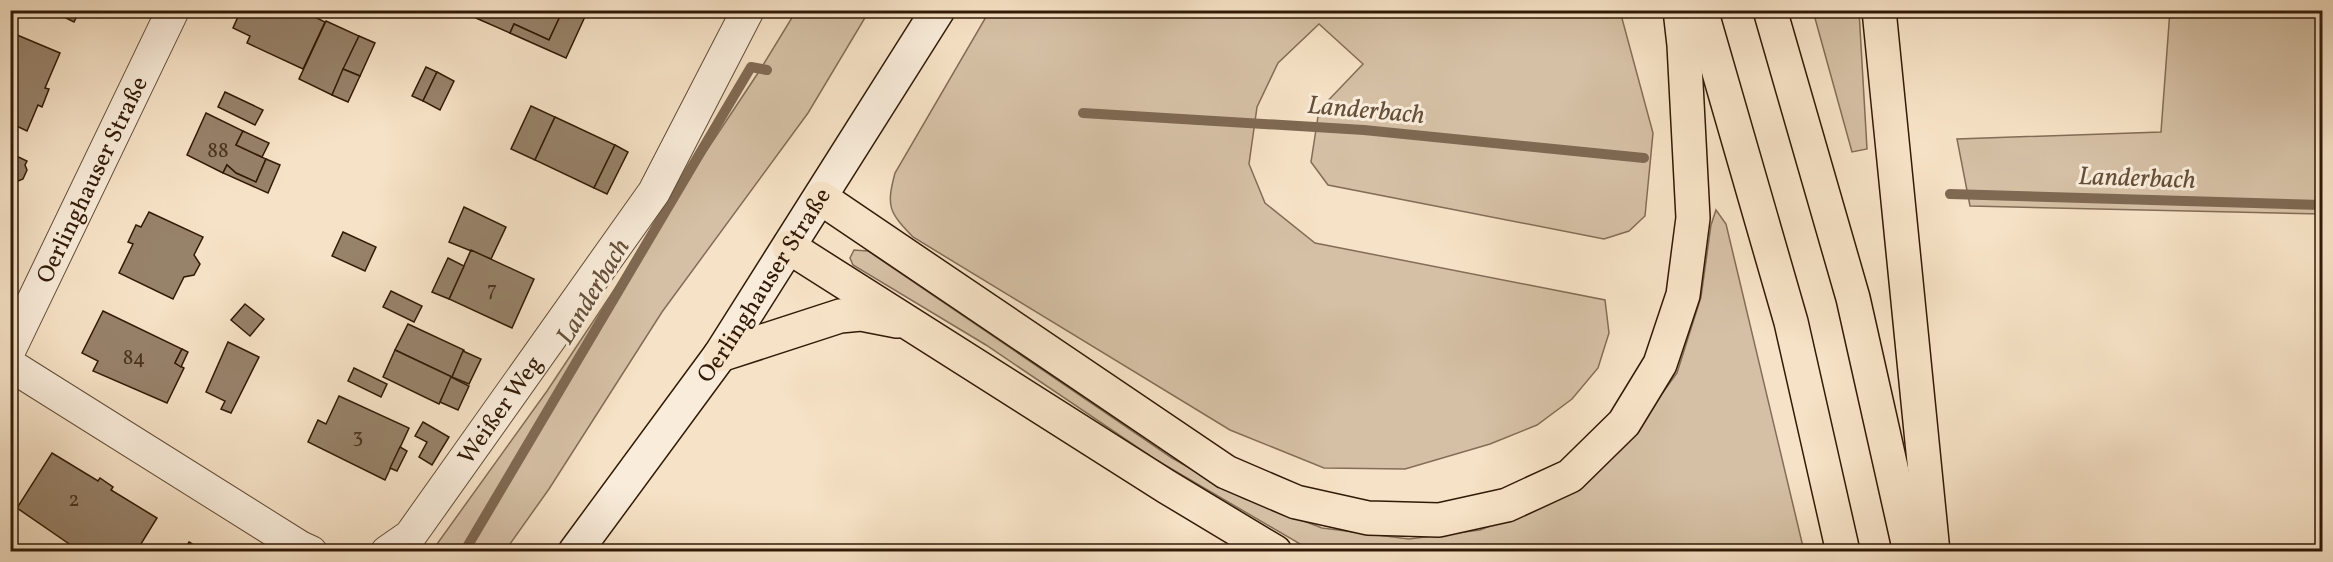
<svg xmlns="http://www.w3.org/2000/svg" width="2333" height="562" viewBox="0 0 2333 562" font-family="Vollkorn,serif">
<rect width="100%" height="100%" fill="#f6e2c6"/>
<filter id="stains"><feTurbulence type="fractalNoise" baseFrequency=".00333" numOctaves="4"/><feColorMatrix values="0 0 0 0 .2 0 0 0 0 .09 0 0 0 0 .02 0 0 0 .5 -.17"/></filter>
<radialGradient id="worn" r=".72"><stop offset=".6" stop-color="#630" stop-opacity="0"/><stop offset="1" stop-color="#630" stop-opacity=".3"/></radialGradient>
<g fill="#d5c0a5" stroke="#836d56" stroke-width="1.5">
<path d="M990,10L1620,11L1653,133L1645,216L1629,231L1604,239L1328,185L1311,162L1319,110L1363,64L1319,24L1278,63L1257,107L1249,164L1265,203L1315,243L1605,300L1609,333L1598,368L1572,399L1537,425L1490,444L1405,469L1324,468L1230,430L913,237C889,212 886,207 895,173Z"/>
<polygon points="2170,10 2322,11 2322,214 1970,206 1957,139 2161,132"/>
<polygon points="796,11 869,11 808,113 662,312 549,489 505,551 432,551 547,391 760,70"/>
<polygon points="1813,11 1859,11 1867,149 1852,152"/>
<polygon points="1716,210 1726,224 1804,551 1312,551 1158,461 986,345 853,265 850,258 854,250 868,251 1172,458 1243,498 1322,528 1409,539 1480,530 1554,500 1624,446 1677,373 1701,297 1711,225"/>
</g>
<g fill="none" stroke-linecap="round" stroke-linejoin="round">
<g stroke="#7f6952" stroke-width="10">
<polyline points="1083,113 1364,130 1644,158"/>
<polyline points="1950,194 2322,205"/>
<polyline points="464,552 751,67 767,70"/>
</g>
</g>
<g fill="#97826a" stroke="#311a06" stroke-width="1.5">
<polygon points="50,10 80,10 74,22"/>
<polygon points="241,10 301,10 325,22 303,69 247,43 250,36 233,28"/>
<polygon points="479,10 563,10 549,40 514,24 510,33 476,18"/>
<polygon points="563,10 588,10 566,58 510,33 514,24 549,40"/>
<polygon points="326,21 359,36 332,95 299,79"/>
<polygon points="10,32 60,53 45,88 49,89 42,107 38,105 27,131 10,123"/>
<polygon points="359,36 375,43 360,76 343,69"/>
<polygon points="426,67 437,72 423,101 412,96"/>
<polygon points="343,69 360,76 348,102 332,95"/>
<polygon points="437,72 454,81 440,110 423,101"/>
<polygon points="225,92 263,110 255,125 218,107"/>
<polygon points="531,106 555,117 535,160 511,149"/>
<polygon points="206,113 243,131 236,145 266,159 256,182 236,173 227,165 223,173 187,155"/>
<polygon points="555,117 615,145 594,188 535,160"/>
<polygon points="243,131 269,143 262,157 236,145"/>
<polygon points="615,145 628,152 607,194 594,188"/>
<polygon points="10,153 27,161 25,165 27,170 23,179 18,181 10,195"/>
<polygon points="266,159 280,165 268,193 223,173 227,165 236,173 256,182"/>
<polygon points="464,207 506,227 491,259 449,242"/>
<polygon points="149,212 203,237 194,255 200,264 194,275 184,277 173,299 119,273 133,244 128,242 136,225 141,227"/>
<polygon points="343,232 376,247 365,271 332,256"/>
<polygon points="471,250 534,279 512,328 449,299"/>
<polygon points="448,258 464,266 449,299 432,292"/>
<polygon points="391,291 422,306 414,322 383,307"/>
<polygon points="245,304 264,319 250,336 231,320"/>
<polygon points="103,311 182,349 175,363 184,368 167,403 93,371 98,361 82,353"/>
<polygon points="408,324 464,350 452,377 395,350"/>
<polygon points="228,342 259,357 231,413 221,409 225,401 206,392"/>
<polygon points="182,349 188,352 181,367 175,363"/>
<polygon points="395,350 452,377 439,404 383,377"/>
<polygon points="463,351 481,359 469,384 452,377"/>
<polygon points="354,368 387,384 381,397 348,381"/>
<polygon points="451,377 469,386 458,410 440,402"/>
<polygon points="339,396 409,428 385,480 308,442 318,420 326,424"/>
<polygon points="423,422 449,437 432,465 419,457 427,442 415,436"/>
<polygon points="400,447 407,451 397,471 390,468"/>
<polygon points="52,453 98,481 100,478 113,487 111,490 157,518 136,552 81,552 17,508"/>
<polygon points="189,542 205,552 183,552"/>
</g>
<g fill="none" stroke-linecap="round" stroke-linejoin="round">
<g stroke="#624c36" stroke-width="34">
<g id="minor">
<path id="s1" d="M10,349L173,10"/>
<polyline points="10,365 300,547 311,552"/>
<path id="s2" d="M387,552L410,536L654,192L748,10"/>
</g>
</g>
<g stroke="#311a06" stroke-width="36">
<g id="secondary">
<path id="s3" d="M575,552L720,355L938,10"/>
</g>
</g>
<g stroke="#311a06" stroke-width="36">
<g id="motorway">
<polyline points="1701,10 1791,322 1843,552"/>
<polyline points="1770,10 1853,298 1910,552"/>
<polyline points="1879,10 1933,552"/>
<polyline points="821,198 1226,472 1296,502 1368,518 1439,520 1507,505 1570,476 1624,423 1660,364 1683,295 1693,218 1684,45 1680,10"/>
<polyline points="789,247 1167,487 1275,552"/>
<polyline points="720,355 840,316 861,314 897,321"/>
</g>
</g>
<use href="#minor" stroke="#f9ecda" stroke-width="32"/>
<use href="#secondary" stroke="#f9ecda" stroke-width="33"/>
<use href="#motorway" stroke="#f6e2c6" stroke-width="33"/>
</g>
<g text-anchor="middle" stroke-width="6" stroke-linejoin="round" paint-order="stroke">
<g font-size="21" fill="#4a341f">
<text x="218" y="157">88</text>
<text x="492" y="296">7</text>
<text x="134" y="364">84</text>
<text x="358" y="442">3</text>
<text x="74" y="506">2</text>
</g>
<g font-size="24" fill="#311a06" stroke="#f9ecda">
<text dy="8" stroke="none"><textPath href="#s1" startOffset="188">Oerlinghauser Straße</textPath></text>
<text dy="8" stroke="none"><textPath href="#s3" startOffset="327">Oerlinghauser Straße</textPath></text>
<text dy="8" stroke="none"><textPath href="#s2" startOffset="183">Weißer Weg</textPath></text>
</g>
<g font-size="26" font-style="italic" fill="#654f39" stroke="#f9ecda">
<text transform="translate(1366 109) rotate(5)" y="9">Landerbach</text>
<text transform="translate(2137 177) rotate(2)" y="9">Landerbach</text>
<text transform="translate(592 291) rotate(-59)" y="9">Landerbach</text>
</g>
</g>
<rect width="2333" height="562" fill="none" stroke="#f6e2c6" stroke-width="36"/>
<rect x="12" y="12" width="2309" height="538" fill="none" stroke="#311a06" stroke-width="3"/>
<rect x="18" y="18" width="2297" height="526" fill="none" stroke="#311a06" stroke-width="1.5"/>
<rect width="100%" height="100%" filter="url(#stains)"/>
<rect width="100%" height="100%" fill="url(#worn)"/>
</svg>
